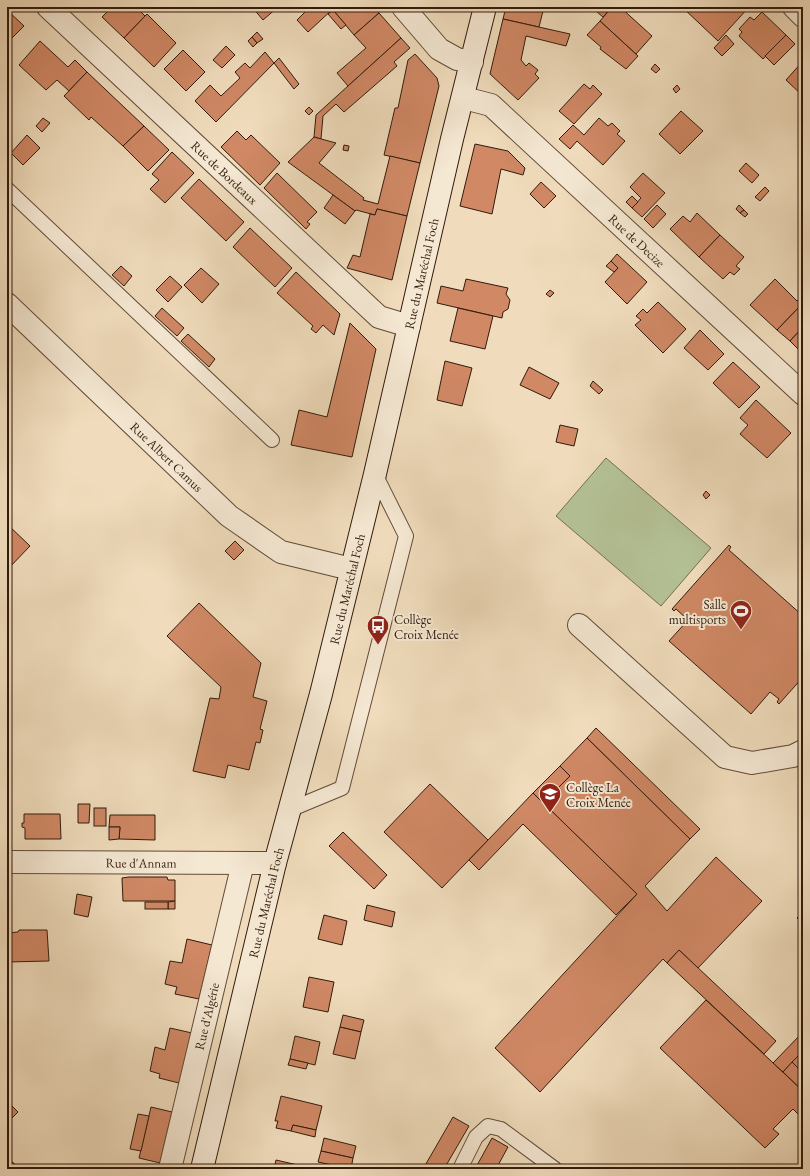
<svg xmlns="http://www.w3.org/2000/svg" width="810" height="1176" viewBox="0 0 810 1176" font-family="'EB Garamond',serif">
<rect width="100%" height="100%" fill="#f0dcbc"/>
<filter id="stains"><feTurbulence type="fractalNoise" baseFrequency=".005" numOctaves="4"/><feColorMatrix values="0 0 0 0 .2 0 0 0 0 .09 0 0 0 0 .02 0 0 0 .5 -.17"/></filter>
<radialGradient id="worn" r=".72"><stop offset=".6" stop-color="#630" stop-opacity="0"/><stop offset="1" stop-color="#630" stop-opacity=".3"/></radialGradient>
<polygon fill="#b4c296" stroke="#726e51" points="606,458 711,548 661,606 556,516"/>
<g fill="#d08865" stroke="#311b0c">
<polygon points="112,7 136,7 145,16 124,38 102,17"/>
<polygon points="252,7 278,7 263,20"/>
<polygon points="313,7 335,7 308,32 297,20 307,10 308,12"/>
<polygon points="335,7 374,7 379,13 354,35 333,10"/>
<polygon points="506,7 544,7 539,27 503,19"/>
<polygon points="591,7 612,7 603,17"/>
<polygon points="612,7 620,7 652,36 636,54 600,21"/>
<polygon points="682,7 749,7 718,41"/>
<polygon points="7,10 24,26 7,43"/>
<polygon points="333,10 346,25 341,29 328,14"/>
<polygon points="762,12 786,35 763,59 739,36 742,32 739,29 750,17 754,20"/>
<polygon points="379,13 401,38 348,86 337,73 366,48 354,35"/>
<polygon points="147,14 176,43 154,67 124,38"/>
<polygon points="503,19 570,34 566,46 526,36 521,60 526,66 529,63 538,70 535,74 539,78 518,100 490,74"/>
<polygon points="600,21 638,56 626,69 600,49 601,47 587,35"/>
<polygon points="257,32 263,39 257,43 252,37"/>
<polygon points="726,35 734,44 722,56 714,48"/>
<polygon points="786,35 795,44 774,65 765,56"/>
<polygon points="252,37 257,43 253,47 248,41"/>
<polygon points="401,38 410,48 394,62 397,66 344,112 336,104 323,116 321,139 314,137 316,115"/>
<polygon points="40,41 68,67 75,60 87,72 69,91 57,80 46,90 19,65"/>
<polygon points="226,46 235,55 222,68 213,60"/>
<polygon points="183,50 205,72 186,91 164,69"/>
<polygon points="265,52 274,63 216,122 195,101 210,85 221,96 240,78 235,72 245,63 250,68"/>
<polygon points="415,54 437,78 439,86 420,163 384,155 395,108 398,108 408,60"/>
<polygon points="279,58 299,84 294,89 274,63"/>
<polygon points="803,61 803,96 786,80"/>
<polygon points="655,64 660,69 656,73 651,69"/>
<polygon points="87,72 144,126 123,146 91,117 89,120 64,96"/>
<polygon points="584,84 590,89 593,85 602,94 574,124 559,111"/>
<polygon points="677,85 680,89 676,93 673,89"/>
<polygon points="309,107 313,111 309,115 305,111"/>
<polygon points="681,111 703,131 680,154 659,134"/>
<polygon points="43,118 50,123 42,132 36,126"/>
<polygon points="599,118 608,126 612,123 620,131 617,134 625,141 603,165 577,141 570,149 559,139 573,125 584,135"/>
<polygon points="144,126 169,150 148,171 123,146"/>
<polygon points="237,131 246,140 251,135 280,163 260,185 221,147"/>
<polygon points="27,135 40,148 23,165 11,153"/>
<polygon points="314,137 336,143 319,163 364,198 363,200 378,204 390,156 420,163 407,216 377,209 375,215 356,210 355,211 288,162"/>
<polygon points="475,144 508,151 525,168 523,175 501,169 492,214 460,206"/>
<polygon points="344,145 349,146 348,151 343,150"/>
<polygon points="172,152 194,173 165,203 150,189 159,180 152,174"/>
<polygon points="746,163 759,175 752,183 739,171"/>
<polygon points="277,173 317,212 307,222 310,224 306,229 264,188"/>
<polygon points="643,173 665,193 642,217 632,208 641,198 630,187"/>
<polygon points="199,179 244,222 226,241 181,198"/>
<polygon points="541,182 556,196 544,208 530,194"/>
<polygon points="765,187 769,191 760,201 755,197"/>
<polygon points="333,195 355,211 345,224 324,208"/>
<polygon points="632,196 638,202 632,208 626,202"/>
<polygon points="657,205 666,214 653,228 644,219"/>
<polygon points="739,205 744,210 740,213 736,209"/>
<polygon points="377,209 407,216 392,280 347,268 353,255 360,257 370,214 375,215"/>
<polygon points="744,210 748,214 745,217 740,213"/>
<polygon points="697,213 720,235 699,257 670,229 683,216 690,222"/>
<polygon points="250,228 292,268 275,287 233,247"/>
<polygon points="720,235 744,257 736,266 740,269 734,275 730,272 723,279 699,257"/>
<polygon points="617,254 647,282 627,304 605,282 618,268 611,261"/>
<polygon points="611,261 618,268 614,272 606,266"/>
<polygon points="121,266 132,276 124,286 112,275"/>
<polygon points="201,268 219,284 202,303 184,285"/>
<polygon points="296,272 340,314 334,335 323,325 316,333 311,329 313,326 277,293"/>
<polygon points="170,276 182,287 168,302 156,290"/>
<polygon points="466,279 508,288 506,294 510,300 508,309 503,312 502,318 437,303 441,286 463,291"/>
<polygon points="775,279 797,301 803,295 803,303 777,330 750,305"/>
<polygon points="550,290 554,293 550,297 546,294"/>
<polygon points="658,302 686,329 663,353 635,325 641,320 636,316 643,309 647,313"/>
<polygon points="803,303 803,327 790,341 777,330"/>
<polygon points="162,308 184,328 177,336 155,316"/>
<polygon points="458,308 493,316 485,349 450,341"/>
<polygon points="350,323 376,349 352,457 291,445 299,410 327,417"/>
<polygon points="803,327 803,354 790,341"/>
<polygon points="700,330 724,354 708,370 684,348"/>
<polygon points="188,334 215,359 209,367 181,341"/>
<polygon points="445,361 472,368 462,406 437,400"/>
<polygon points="733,362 760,387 739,408 713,383"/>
<polygon points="529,367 559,383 550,399 520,385"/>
<polygon points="593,381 603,390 599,394 590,386"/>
<polygon points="756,400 791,433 767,458 740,434 748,425 740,418"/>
<polygon points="560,425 578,429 574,446 556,442"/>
<polygon points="706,491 710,495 706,499 703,495"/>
<polygon points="7,524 30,546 7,570"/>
<polygon points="235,541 244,550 234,560 225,551"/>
<polygon points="729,545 731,547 729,550 803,616 803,677 779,704 777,702 779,699 770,692 751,714 669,641 688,620 676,609 674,611 672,609"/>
<polygon points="199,603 261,663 253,697 267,701 260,729 263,730 260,743 256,742 249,770 228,765 225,778 193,771 210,698 219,699 221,687 167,636"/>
<polygon points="596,728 700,829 690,839 587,738"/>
<polygon points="587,738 690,839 645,886 667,911 716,857 762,901 698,968 679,950 667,963 663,959 540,1092 495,1048 637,894 543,803 570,776 560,766"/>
<polygon points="560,766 570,776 543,803 533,793"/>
<polygon points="430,784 488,840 442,888 384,832"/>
<polygon points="533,793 637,894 616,915 523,824 479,870 469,860"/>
<polygon points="78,804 90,804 89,823 78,823"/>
<rect x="94" y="808" width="12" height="18"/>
<polygon points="24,814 60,814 61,839 25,839 25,828 22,827 22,823 24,823"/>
<polygon points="110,815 155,815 155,840 119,839 120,827 109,827"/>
<polygon points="109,827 120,827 119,839 109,840"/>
<polygon points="343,832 387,875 374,889 329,846"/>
<polygon points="129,877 167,877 168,880 175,880 175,901 123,901 122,878"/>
<polygon points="77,894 92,897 88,917 74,914"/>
<polygon points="175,901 175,909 168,909 168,902"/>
<rect x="145" y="902" width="23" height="7"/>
<polygon points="367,905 395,912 392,927 364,920"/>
<polygon points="803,912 803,924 797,918"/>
<polygon points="324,915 347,921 342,945 318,939"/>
<polygon points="19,930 47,930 49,961 7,962 7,933 18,932"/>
<polygon points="187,939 212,945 199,999 175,994 177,987 165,984 170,961 182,963"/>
<polygon points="679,950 776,1041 764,1054 667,963"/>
<polygon points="309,977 334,982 328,1012 303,1007"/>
<polygon points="706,1000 803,1091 803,1109 798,1114 793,1109 773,1129 779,1134 765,1148 660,1048"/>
<polygon points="343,1015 364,1020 361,1032 340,1027"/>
<polygon points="340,1027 361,1032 355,1059 333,1054"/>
<polygon points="170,1028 192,1033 179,1083 159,1078 160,1074 150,1071 155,1047 165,1050"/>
<polygon points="803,1032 803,1051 783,1072 773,1063"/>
<polygon points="295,1036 320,1042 315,1065 290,1059"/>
<polygon points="803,1051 803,1073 792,1062"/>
<polygon points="290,1059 308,1063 306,1069 288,1065"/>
<polygon points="792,1062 803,1073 803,1091 783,1072"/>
<polygon points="281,1096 322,1106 316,1130 293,1125 291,1131 276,1128 278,1121 275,1121"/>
<polygon points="10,1104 18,1112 7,1123 7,1107"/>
<polygon points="151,1107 172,1112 160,1163 139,1158"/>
<polygon points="138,1114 149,1116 141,1151 130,1149"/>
<polygon points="453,1117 469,1126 444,1169 423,1169"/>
<polygon points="293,1125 316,1130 315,1137 291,1131"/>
<polygon points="324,1138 356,1146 353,1158 321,1151"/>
<polygon points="492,1138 508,1147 496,1169 475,1169"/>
<polygon points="321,1151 353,1158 351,1169 318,1162"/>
<polygon points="7,1157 20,1169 7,1169"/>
<polygon points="276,1160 302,1166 301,1169 274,1169"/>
</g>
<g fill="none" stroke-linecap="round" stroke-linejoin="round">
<g stroke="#614b38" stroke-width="16">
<g id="service">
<polyline points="7,189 272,440"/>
<polyline points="289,810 342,788 406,536 375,474"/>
<polyline points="460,1169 476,1137 488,1126 501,1129 555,1169"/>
</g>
</g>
<g stroke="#614b38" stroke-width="24">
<g id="minor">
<path id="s1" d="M48,7L379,317L409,326"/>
<polyline points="403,7 439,49 457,59 472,62"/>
<polyline points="794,7 803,16"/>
<path id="s2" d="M464,98L491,105L803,394"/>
<path id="s3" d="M7,304L229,516L281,552L351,569"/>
<polyline points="579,625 725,757 752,763 793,756 803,751"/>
<path id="s4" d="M7,862L275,863"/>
<path id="s5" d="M170,1169L243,863"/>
</g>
</g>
<g stroke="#311b0c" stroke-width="24">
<g id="secondary">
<path id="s6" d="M202,1169L275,863L321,694L375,474L452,139L485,7"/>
</g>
</g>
<use href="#service" stroke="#f5e8d3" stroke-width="14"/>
<use href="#minor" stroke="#f5e8d3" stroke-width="22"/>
<use href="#secondary" stroke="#f5e8d3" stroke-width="22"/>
</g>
<defs>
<g id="stadium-pin" transform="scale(1.15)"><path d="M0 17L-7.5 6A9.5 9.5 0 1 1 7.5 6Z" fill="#8f2418" stroke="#f5e8d3"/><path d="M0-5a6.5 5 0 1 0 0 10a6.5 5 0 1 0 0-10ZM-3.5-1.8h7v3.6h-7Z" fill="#fff"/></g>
<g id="bus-pin" transform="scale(1.15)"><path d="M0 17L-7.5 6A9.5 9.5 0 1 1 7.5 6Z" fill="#8f2418" stroke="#f5e8d3"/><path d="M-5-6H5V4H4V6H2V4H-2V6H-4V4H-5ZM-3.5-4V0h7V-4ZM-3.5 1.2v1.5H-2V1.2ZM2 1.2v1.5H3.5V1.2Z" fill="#fff"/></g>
<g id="school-pin" transform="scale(1.15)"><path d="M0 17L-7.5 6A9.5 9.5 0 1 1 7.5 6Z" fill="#8f2418" stroke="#f5e8d3"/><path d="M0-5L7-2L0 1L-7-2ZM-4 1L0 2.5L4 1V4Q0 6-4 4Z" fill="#fff"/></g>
</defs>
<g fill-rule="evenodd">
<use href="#stadium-pin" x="741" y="611"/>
<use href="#bus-pin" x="378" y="626"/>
<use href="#school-pin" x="550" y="794"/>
</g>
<g text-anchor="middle" stroke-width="4" stroke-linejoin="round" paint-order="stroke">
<g font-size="13" fill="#311b0c" stroke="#f5e8d3">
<text dy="5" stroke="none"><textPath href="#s1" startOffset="242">Rue de Bordeaux</textPath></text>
<text dy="5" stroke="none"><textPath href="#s2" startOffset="227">Rue de Decize</textPath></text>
<text dy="5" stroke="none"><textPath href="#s6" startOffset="922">Rue du Maréchal Foch</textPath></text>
<text dy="5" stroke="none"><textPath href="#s3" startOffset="221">Rue Albert Camus</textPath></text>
<text dy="5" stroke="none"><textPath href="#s6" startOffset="598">Rue du Maréchal Foch</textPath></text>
<text dy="5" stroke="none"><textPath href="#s4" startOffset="134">Rue d'Annam</textPath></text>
<text dy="5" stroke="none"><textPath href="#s6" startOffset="274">Rue du Maréchal Foch</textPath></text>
<text dy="5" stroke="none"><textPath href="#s5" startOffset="157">Rue d'Algérie</textPath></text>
</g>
<g font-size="13" fill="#311b0c" stroke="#f5e8d3" text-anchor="start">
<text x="726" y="609" text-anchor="end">Salle<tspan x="726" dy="15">multisports</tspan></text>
<text x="394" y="624">Collège<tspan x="394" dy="15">Croix Menée</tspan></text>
<text x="566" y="792">Collège La<tspan x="566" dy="15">Croix Menée</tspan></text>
</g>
</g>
<rect width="810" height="1176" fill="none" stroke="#f0dcbc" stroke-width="24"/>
<rect x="8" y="8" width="794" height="1160" fill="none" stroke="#311b0c" stroke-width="2"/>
<rect x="12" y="12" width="786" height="1152" fill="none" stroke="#311b0c"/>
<rect width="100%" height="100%" filter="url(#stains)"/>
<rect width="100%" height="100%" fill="url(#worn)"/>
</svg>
